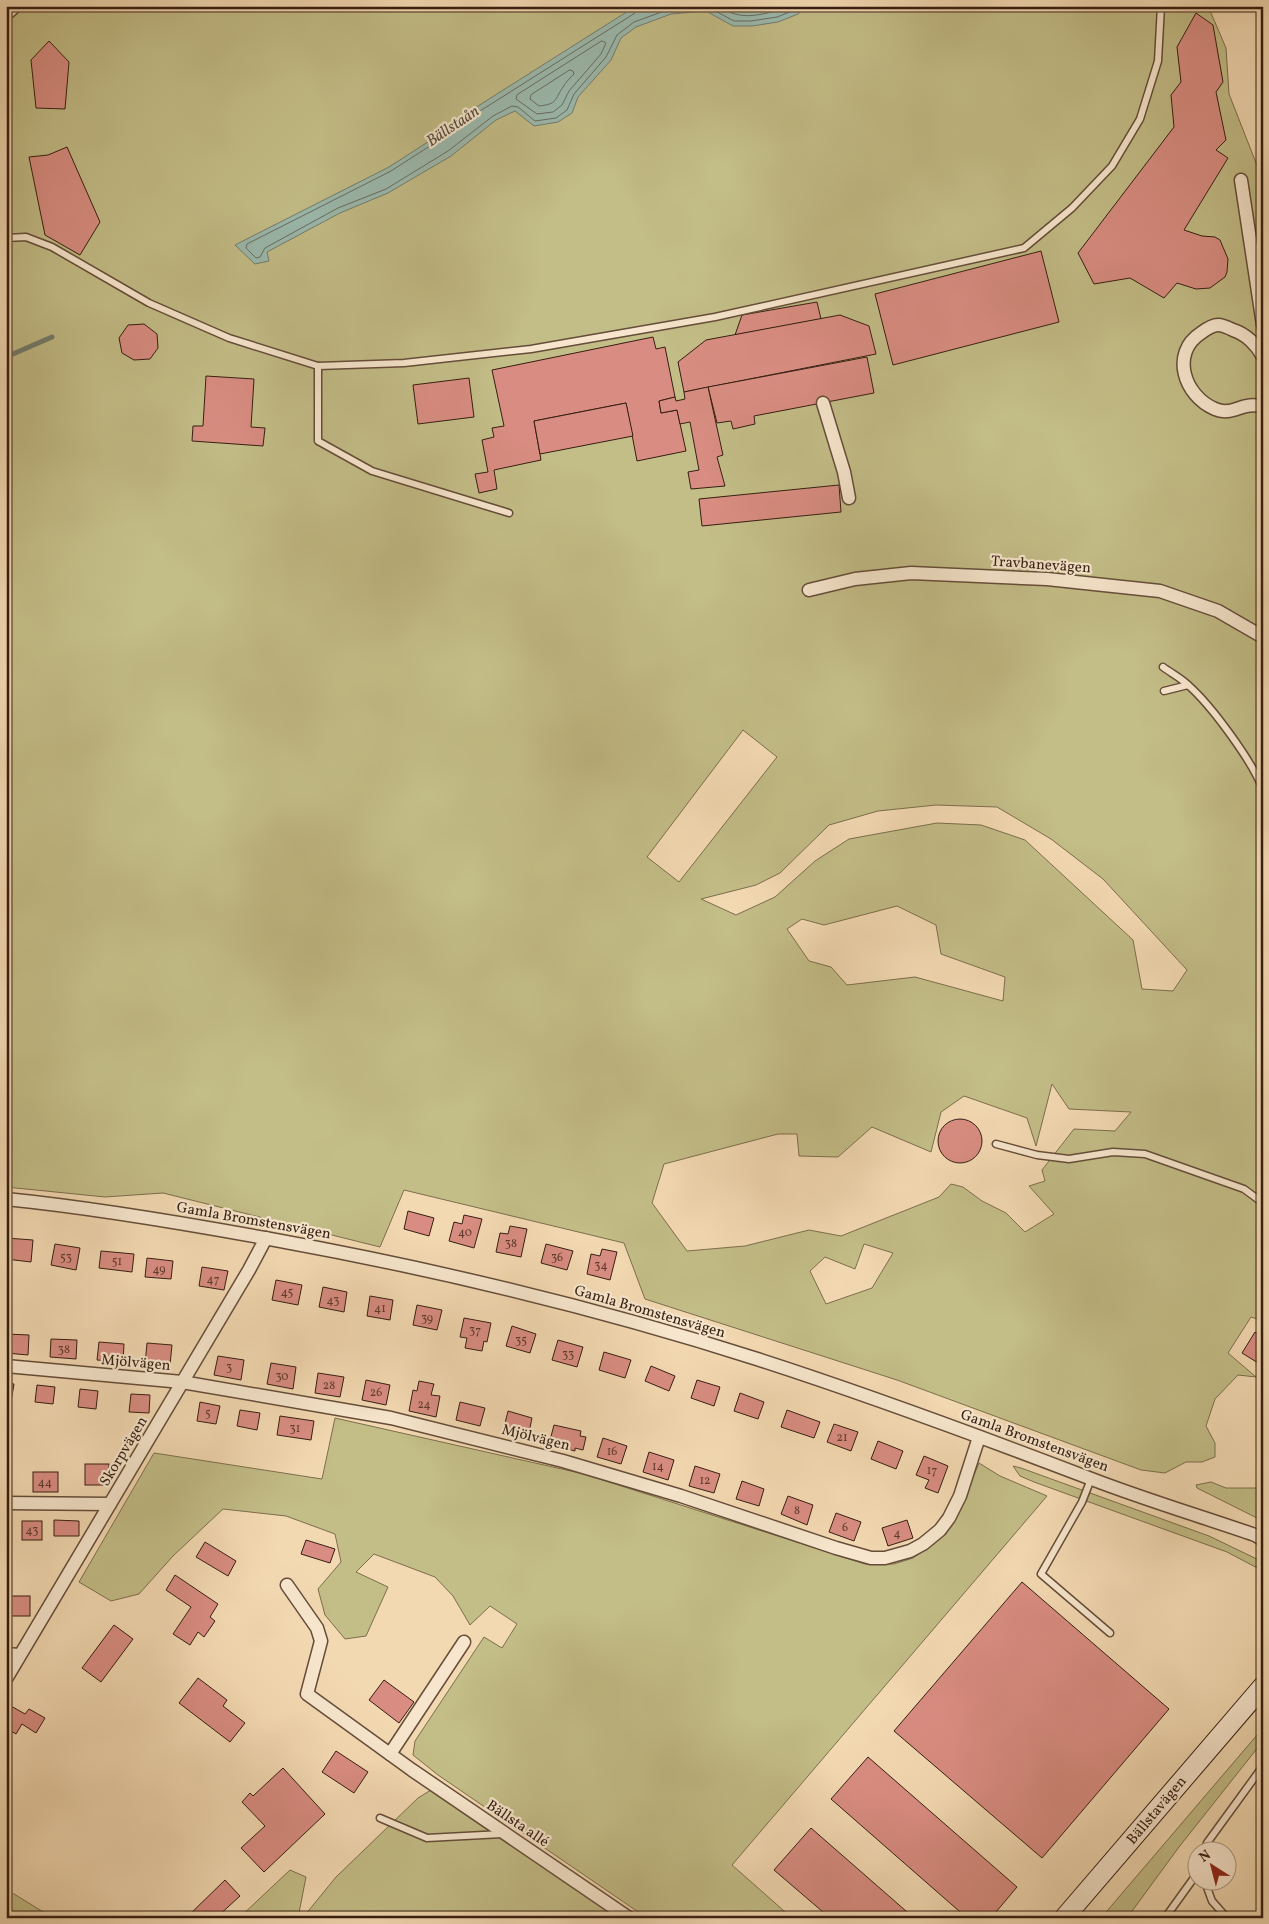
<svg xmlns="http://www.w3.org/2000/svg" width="1269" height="1924" viewBox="0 0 1269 1924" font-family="Vollkorn,serif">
<rect width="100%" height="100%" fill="#f3d9b2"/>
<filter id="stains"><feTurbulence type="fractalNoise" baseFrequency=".004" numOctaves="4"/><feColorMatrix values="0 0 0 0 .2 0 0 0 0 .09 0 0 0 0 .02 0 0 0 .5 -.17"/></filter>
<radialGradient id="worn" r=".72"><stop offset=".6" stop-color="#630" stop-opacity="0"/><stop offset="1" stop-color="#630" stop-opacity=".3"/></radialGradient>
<g fill="#c3bd87" stroke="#7c6e4c" fill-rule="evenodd">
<path d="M6,6H1208L1226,48L1229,94L1258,168L1263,187V1321L1251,1317L1228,1353L1256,1377L1238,1375L1215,1399L1206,1426L1215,1443V1457L1202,1462H1186L1165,1473L1141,1470L897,1380L645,1299L624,1243L404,1190L380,1247L163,1193L105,1197L6,1187ZM743,730L777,757L679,882L647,857ZM936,805L997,807L1051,839L1103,879L1187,970L1173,991L1142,989L1133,940L1025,840L981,825L937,823L849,839L815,861L775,897L736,915L701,899L756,885L780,873L829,825L878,811ZM897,906L936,925L941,954L1005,977L1003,1001L915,977L847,985L831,967L809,961L787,929L802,919L824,925ZM1052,1084L1069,1109L1131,1112L1115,1131L1074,1129L1042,1170L1045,1181L1029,1186L1054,1214L1025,1232L1006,1213L982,1201L963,1187L951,1184L939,1197L841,1236L809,1230L745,1246L687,1251L652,1203L664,1164L778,1134H797L799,1156L838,1157L872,1127L931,1152L941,1112L964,1096L1027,1118L1036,1146ZM864,1244L893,1253L872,1288L826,1304L810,1271L825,1257L855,1269Z"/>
<polygon points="335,1418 584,1474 865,1564 894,1564 913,1558 936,1542 955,1520 979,1463 1000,1476 1047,1496 732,1865 792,1918 647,1918 438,1775 413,1755 415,1741 484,1637 502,1648 517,1624 490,1606 470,1625 453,1596 435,1577 374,1554 356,1572 388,1587 366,1636 345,1639 325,1615 318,1589 341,1562 335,1534 286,1516 223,1509 173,1556 139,1594 111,1601 79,1582 154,1453 322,1479"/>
<polygon points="1013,1466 1021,1468 1209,1536 1263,1562 1263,1571 1227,1552 1034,1482 1020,1476"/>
<polygon points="1211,1482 1226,1488 1263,1488 1263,1521 1197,1488 1196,1485"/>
<polygon points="1263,1728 1263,1741 1179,1847 1127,1918 1101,1918"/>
<polygon points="431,1790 622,1918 300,1918 305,1915 336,1877 418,1798"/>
<polygon points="290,1870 306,1877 298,1918 239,1918"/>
<polygon points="6,1889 53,1918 6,1918"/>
</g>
<polygon fill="#9bbaae" stroke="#737c6f" points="636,6 807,6 798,14 778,22 752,26 733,26 706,11 671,14 636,27 621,38 611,60 578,97 572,113 558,122 534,126 515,111 496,120 451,156 388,193 340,213 267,252 269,261 255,264 235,245 389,167 434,138 478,106"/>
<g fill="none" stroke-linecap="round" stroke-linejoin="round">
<g stroke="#686c60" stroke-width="1">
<polyline points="637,6 635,13 480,111 436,142 391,171 247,244 246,248 256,258 260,257 265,248 338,208 386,189 448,151 493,116 512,106 518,107 535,121 556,118 567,110 574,94 606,57 617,35 634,22 670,9 706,6 734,21 751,21 777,17 795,10 800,6"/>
<path d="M720,6C725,9 730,13 735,14C751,19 774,12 788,6"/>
<polygon points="602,41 606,43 601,54 569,91 562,105 553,112 537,114 516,99 517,95"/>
<path d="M570,70L573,71L574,74C570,78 566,82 563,87C554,100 558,104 539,106L530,99L531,95Z"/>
</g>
<polyline stroke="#737c6f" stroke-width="5" points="6,357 52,337"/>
</g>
<g fill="#d98d82" stroke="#361e11">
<polygon points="1196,13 1213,25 1223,82 1216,92 1226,140 1216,150 1228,158 1184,230 1202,236 1215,237 1220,240 1228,259 1227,272 1225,277 1210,288 1196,289 1177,283 1164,298 1130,278 1094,284 1078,253 1174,127 1171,95 1181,82 1177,47"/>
<polygon points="49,41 69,62 65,109 36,108 31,60"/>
<polygon points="67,147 100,222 80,255 45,235 29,157 48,155"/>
<polygon points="1041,251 1059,322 893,365 875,294"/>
<polygon points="817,302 821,319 735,335 742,315"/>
<polygon points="840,315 869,326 876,354 684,392 678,362 706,340"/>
<polygon points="144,324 157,334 158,348 150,359 134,360 122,353 119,338 128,325"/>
<polygon points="653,337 656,349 665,347 675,397 659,401 661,413 677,410 686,451 637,461 626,403 534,421 541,460 494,470 497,489 479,493 475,474 488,472 482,440 494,437 492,428 504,426 492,370"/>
<polygon points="867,357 874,393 754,416 755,424 733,429 731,421 717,423 708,387"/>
<polygon points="206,376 254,379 251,427 265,428 263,446 192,441 193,426 203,426"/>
<polygon points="469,378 474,417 418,424 413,385"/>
<polygon points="708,387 723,455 717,457 725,486 691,489 688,472 699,470 690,422 680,424 677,410 661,413 659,401 675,397 676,401 685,399 684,392"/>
<polygon points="626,403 633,436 540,454 534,421"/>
<polygon points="839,485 841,512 702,526 699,499"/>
<circle cx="960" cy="1141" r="22"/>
<polygon points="408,1211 434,1218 429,1236 404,1229"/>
<polygon points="464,1215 482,1219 474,1248 449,1241 454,1222 462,1224"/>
<polygon points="510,1226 527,1229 521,1257 496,1252 500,1233 508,1234"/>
<polygon points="6,1238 33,1240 31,1262 6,1259"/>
<polygon points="55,1244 80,1248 76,1270 51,1265"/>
<polygon points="546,1244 573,1251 567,1270 541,1263"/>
<polygon points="602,1249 617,1252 610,1280 587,1274 591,1254 600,1256"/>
<polygon points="101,1251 134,1254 132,1272 99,1268"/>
<polygon points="147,1258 173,1261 171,1279 145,1277"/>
<polygon points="202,1267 228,1271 224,1290 199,1286"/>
<polygon points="276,1280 302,1285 298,1305 272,1300"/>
<polygon points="323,1287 347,1292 344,1312 319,1307"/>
<polygon points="370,1296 393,1300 390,1320 367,1316"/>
<polygon points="417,1305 442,1310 437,1330 413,1325"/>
<polygon points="464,1318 491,1323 487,1342 484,1341 482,1351 465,1348 467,1338 460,1337"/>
<polygon points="512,1326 536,1334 530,1353 506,1346"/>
<polygon points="1255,1332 1263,1337 1263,1366 1242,1353"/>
<polygon points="6,1334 29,1335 28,1355 6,1353"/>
<polygon points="51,1339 77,1340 76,1359 50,1357"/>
<polygon points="558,1340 583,1347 577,1367 552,1360"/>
<polygon points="99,1342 124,1344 123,1362 97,1360"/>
<polygon points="147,1343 172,1345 170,1365 145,1364"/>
<polygon points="604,1352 631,1360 625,1378 599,1370"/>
<polygon points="218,1356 244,1360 241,1380 214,1375"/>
<polygon points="271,1363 296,1367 293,1389 267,1384"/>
<polygon points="651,1366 675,1376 669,1391 645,1381"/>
<polygon points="318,1373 344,1377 340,1397 315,1393"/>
<polygon points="366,1380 390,1385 386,1405 362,1400"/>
<polygon points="697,1380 720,1387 714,1406 691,1398"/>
<polygon points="419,1381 434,1384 431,1395 440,1396 436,1417 409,1411 413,1390 417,1391"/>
<polygon points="6,1383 14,1384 11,1402 6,1401"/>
<polygon points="37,1385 55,1387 53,1404 35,1402"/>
<polygon points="80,1389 98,1391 96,1409 78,1407"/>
<polygon points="740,1393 764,1402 758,1419 734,1411"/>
<polygon points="131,1394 150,1395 149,1413 129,1412"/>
<polygon points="200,1402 220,1406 216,1424 197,1421"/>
<polygon points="460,1402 485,1408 480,1426 456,1420"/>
<polygon points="240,1410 260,1413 257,1430 237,1426"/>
<polygon points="787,1410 820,1422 814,1438 781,1427"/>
<polygon points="508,1411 532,1418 528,1437 503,1431"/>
<polygon points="280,1416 314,1421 311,1440 277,1435"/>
<polygon points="834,1424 858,1432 851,1451 827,1442"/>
<polygon points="554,1425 581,1431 580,1436 586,1437 583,1450 575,1448 575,1451 549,1444"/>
<polygon points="603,1438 627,1446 621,1464 597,1457"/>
<polygon points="878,1441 903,1451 896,1469 871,1459"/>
<polygon points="649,1452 674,1460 668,1480 643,1472"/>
<polygon points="924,1456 948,1466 938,1493 925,1488 929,1480 916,1475"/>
<rect x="85" y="1464" width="24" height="21"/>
<polygon points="695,1466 720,1474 714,1493 689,1486"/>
<rect x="33" y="1472" width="25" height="20"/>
<polygon points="742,1481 764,1489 759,1506 736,1499"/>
<polygon points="788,1496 813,1505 807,1525 781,1514"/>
<polygon points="836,1513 861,1522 854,1541 829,1532"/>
<polygon points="6,1520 11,1520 10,1540 6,1540"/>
<polygon points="54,1520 79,1521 79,1536 54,1536"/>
<polygon points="907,1520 913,1538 888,1546 882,1528"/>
<rect x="22" y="1521" width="20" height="19"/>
<polygon points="306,1540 335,1549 330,1563 301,1554"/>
<polygon points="205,1542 236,1561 228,1576 196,1557"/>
<polygon points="175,1575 218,1604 210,1617 215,1621 204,1637 198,1632 190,1645 173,1634 191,1607 166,1590"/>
<polygon points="1022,1582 1169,1709 1042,1858 894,1731"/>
<rect x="6" y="1596" width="24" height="20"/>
<polygon points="114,1625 133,1639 101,1682 82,1668"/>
<polygon points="198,1678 227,1700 223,1706 245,1723 230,1742 179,1703"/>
<polygon points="384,1680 414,1702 399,1723 369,1700"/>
<polygon points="11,1706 25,1714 29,1709 45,1718 36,1733 22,1724 16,1734 6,1728 6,1714"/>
<polygon points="336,1751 368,1772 354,1793 322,1772"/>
<polygon points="868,1757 1017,1887 991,1918 967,1918 831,1799"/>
<polygon points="283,1768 325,1814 264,1872 241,1848 265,1826 242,1802 250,1793 253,1796"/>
<polygon points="811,1828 914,1918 830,1918 774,1870"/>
<polygon points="225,1880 240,1896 216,1918 186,1918"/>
</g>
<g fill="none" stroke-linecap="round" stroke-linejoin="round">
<g stroke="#654d39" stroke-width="9">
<g id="lane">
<polyline points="6,18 20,6"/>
<polyline points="6,238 26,237 52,247 149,303 229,338 318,366 404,363 531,349 715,317 1024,248 1072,208 1112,166 1140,119 1158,61 1161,6"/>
<polyline points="318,366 318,441 372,471 509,513"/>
<path d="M1163,667C1171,673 1181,678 1188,685C1211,705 1253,762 1263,790"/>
<polyline points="1164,691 1188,685"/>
<polyline points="996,1144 1037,1155 1069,1159 1113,1152 1145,1154 1244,1189 1263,1203"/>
<polyline points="1091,1479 1082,1502 1041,1574 1110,1633"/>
<polyline points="380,1818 427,1838 502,1834"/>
<polyline points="1205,1852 1207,1843 1263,1766"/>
<polyline points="1205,1882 1212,1901 1227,1918"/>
<polyline points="1165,1918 1196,1875"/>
</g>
</g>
<g stroke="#654d39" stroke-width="15">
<g id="street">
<polyline points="1241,180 1263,325"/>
<path d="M1263,357C1257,345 1246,334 1233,330C1229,328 1222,325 1218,325C1213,325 1205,330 1201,333C1170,353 1184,396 1215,409C1233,417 1243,400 1263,407"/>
<polyline points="823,403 844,472 849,498"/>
<polyline points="809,590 855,579 911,573 1047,579 1160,591 1218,611 1263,637"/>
<path d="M6,1199C95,1208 183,1223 270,1239C435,1269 598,1308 757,1359C869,1395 979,1436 1089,1478C1143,1499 1200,1516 1255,1535L1263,1540"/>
<polyline points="6,1366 182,1382 391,1418 563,1461 681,1496 836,1548 871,1558 885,1558 910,1551 923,1544 940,1530 949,1518 960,1496 979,1437"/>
<polyline points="6,1503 110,1504"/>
<polyline points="287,1585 317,1628 321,1641 307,1694 412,1770 629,1918"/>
<polyline points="6,1654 19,1655"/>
<polyline points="6,1679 249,1270 266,1238"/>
<polyline points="390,1754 464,1642"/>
</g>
</g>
<g stroke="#361e11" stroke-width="21">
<polyline id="secondary" points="1064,1918 1263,1686"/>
</g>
<use href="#lane" stroke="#f7e6cd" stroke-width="6"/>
<use href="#street" stroke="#f7e6cd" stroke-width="12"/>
<use href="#secondary" stroke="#f7e6cd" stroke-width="19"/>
</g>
<g text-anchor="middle" stroke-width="4.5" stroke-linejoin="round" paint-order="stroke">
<g font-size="12" fill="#5f3a2d">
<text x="465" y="1236">40</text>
<text x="511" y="1247">38</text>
<text x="66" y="1261">53</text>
<text x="557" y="1261">36</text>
<text x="117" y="1265">51</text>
<text x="601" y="1269">34</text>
<text x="159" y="1273">49</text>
<text x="213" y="1283">47</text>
<text x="287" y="1296">45</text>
<text x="333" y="1304">43</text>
<text x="380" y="1312">41</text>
<text x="427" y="1322">39</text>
<text x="475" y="1334">37</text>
<text x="521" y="1344">35</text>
<text x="64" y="1353">38</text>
<text x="568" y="1358">33</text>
<text x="229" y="1371">3</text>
<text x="282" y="1380">30</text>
<text x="329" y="1389">28</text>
<text x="376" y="1396">26</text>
<text x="424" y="1408">24</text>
<text x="208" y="1417">5</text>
<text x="295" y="1432">31</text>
<text x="842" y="1441">21</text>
<text x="612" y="1455">16</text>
<text x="658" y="1470">14</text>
<text x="932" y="1474">17</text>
<text x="705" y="1484">12</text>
<text x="45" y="1486">44</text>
<text x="797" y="1514">8</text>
<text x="845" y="1531">6</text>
<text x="32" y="1534">43</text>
<text x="897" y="1537">4</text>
</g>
<g font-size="15" fill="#361e11" stroke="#f7e6cd">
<text transform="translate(1041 564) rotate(4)" y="5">Travbanevägen</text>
<text transform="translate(254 1220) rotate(10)" y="5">Gamla Bromstensvägen</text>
<text transform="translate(650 1311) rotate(16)" y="5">Gamla Bromstensvägen</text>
<text transform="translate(136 1362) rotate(5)" y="5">Mjölvägen</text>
<text transform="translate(536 1437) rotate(14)" y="5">Mjölvägen</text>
<text transform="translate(1035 1440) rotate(20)" y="5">Gamla Bromstensvägen</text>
<text transform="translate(123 1451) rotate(-59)" y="5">Skorpvägen</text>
<text transform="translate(1156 1810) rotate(-50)" y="5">Bällstavägen</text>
<text transform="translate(518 1823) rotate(34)" y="5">Bällsta allé</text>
</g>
<g font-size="16" font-style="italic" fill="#544d40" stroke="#f7e6cd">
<text transform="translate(452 125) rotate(-34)" y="6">Bällstaån</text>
</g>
</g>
<rect width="1269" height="1924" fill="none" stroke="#f3d9b2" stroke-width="25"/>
<rect x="8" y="8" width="1254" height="1909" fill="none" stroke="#361e11" stroke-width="2.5"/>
<rect x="12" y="12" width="1244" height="1899" fill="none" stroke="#361e11"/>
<g transform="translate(1212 1866) rotate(324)"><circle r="24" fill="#f7e6cd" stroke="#aa9682"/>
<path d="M0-4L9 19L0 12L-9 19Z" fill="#8f2418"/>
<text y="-8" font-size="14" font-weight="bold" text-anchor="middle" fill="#361e11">N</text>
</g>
<rect width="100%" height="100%" filter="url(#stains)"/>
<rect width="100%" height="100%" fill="url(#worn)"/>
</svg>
